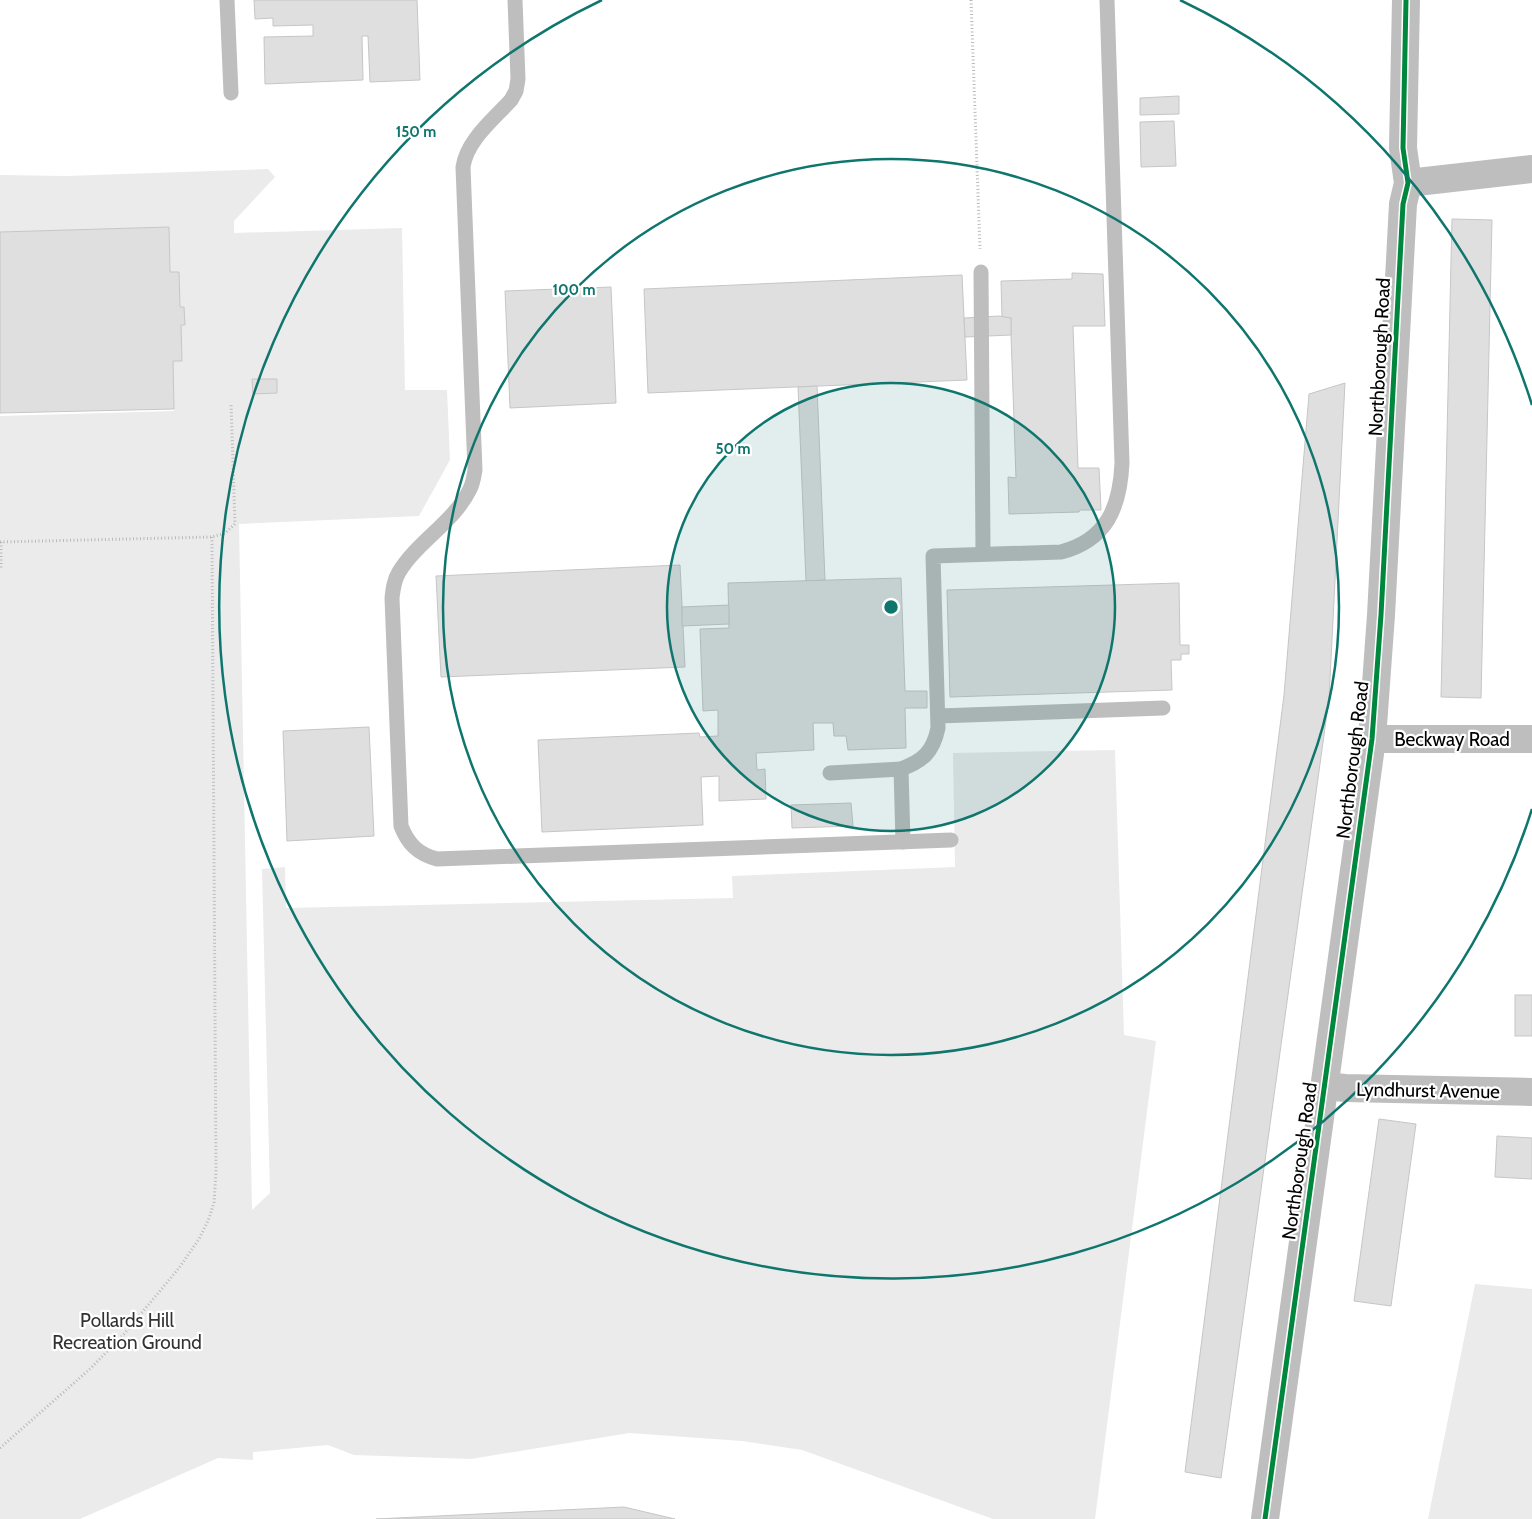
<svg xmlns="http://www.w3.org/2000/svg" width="1532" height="1519" viewBox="0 0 1532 1519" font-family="Cabin,sans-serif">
<rect width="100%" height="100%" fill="#fff"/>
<g fill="#ebebeb">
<polygon points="268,169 275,177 234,221 234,233 402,228 405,390 447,390 450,460 419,516 239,524 252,1210 270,1193 262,869 285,867 286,908 733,898 732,876 955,867 953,753 1115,750 1124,1035 1156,1041 1095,1519 993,1519 802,1450 742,1441 629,1433 471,1459 354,1455 328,1445 253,1452 253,1460 218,1458 80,1519 0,1519 0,416 174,411 173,361 182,361 181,325 185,325 184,308 180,307 179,272 170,272 169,227 0,232 0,175 66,176"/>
<polygon points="1475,1284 1532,1289 1532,1519 1428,1519"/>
</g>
<g fill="#dfdfdf" stroke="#c6c6c6">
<polygon points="254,0 417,0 420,80 370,82 368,36 362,36 363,80 265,84 264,37 313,36 313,25 273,26 273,18 255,19"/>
<polygon points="1179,96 1179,114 1140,115 1140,98"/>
<polygon points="1174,121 1176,166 1141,167 1140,122"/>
<polygon points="1452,219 1492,220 1481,698 1441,697"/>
<polygon points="169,227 170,272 179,272 180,307 184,307 185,325 181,325 182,361 173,361 174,409 0,413 0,232"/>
<polygon points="1072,273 1103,274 1105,326 1073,326 1078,468 1099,468 1101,510 1080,510 1079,512 1009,514 1008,477 1016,478 1011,335 1011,318 1002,317 1001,281 1072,279"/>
<polygon points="962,275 967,380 648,393 644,289"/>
<polygon points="611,287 616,403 510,408 505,291"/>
<polygon points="999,316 1011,318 1011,335 965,337 964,318"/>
<polygon points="252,379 277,379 277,393 253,394"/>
<polygon points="1345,383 1329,699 1221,1478 1185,1472 1284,695 1309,394"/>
<polygon points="817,386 825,580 806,581 798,387"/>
<polygon points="680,565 685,667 441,677 436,576"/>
<polygon points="901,578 905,691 927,691 927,708 905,708 906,748 848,750 846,736 834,736 833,723 813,723 814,750 756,753 757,770 765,769 766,799 719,801 719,776 701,777 703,825 542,832 538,740 699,733 700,737 718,736 718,710 703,711 700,629 729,628 728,583"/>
<polygon points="1179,583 1180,645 1189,645 1189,654 1181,654 1181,660 1171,660 1172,690 950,697 947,590"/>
<polygon points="729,605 729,624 682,626 682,607"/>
<polygon points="369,727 374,836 287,841 283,731"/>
<polygon points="851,803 853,826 792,828 791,805"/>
<rect x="1515" y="995" width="17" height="41"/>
<polygon points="1379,1119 1416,1124 1391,1306 1354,1301"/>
<polygon points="1497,1136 1532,1138 1532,1179 1495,1177"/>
<polygon points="624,1507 675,1519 376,1519"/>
</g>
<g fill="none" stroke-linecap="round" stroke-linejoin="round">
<g stroke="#b9b9b9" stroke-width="3" stroke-dasharray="1 2.5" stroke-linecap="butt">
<polyline points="971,0 980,249"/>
<polyline points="0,542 212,537 225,533 235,524 231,403"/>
<polyline points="1,542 1,568"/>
<polyline points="0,1448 91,1368 125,1333 179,1268 199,1239 208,1221 214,1203 216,1172 212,537"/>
</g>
<g stroke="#bebebe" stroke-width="15">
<polyline points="227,0 231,93"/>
<path d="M515,0L518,79L516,91L511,100C493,120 467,140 463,167L475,470C474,476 473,483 470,489C454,522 418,541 399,572C394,580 393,589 392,598L401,826C408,844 418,854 437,859L951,840"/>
<polyline points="981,272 983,553"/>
<polyline points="938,716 1163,708"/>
<polyline points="830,773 901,769"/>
<path d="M903,842L901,769C923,761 933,752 938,728L933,556L1061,552C1107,540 1120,507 1122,463L1107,0"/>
</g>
<g stroke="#bebebe" stroke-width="28">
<polyline points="1408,183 1532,169"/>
<polyline points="1372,739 1532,739"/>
<polyline points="1324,1086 1345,1088 1532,1092"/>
</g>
<polyline stroke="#bebebe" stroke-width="28" points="1265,1519 1372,739 1381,615 1403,204 1408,183 1403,148 1406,0"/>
<g stroke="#fff" stroke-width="8">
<polyline id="cycleway" points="1265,1519 1372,739 1381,615 1403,204 1408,183 1403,148 1406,0"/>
</g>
<use href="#cycleway" stroke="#00873e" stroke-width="5"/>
</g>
<circle cx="891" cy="607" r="224" fill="#0f766e" fill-opacity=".12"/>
<g fill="none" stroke="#0f766e" stroke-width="2.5">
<circle cx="891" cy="607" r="224"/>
<circle cx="891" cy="607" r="448"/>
<path d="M1532 809A672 672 0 1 1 602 0M1180 0A672 672 0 0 1 1532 405"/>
</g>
<g text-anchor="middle" stroke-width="4.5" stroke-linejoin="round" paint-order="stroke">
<g font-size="19" fill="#000" stroke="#fff">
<text transform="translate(1379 357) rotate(-87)" y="7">Northborough Road</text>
<text x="1452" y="746">Beckway Road</text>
<text transform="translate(1352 760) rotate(-83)" y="7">Northborough Road</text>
<text transform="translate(1428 1090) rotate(1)" y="7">Lyndhurst Avenue</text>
<text transform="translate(1299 1161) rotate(-82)" y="7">Northborough Road</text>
</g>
<g font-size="19" fill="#323232" stroke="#fff">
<text x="127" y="1327">Pollards Hill<tspan x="127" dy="22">Recreation Ground</tspan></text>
</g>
</g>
<circle cx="891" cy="607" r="8" fill="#0f766e" stroke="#fff" stroke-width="2.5"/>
<g font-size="15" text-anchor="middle" font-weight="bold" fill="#0f766e" stroke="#fff" stroke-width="4.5" stroke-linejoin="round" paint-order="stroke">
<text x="416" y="137">150 m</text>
<text x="574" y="295">100 m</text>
<text x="733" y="454">50 m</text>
</g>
</svg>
